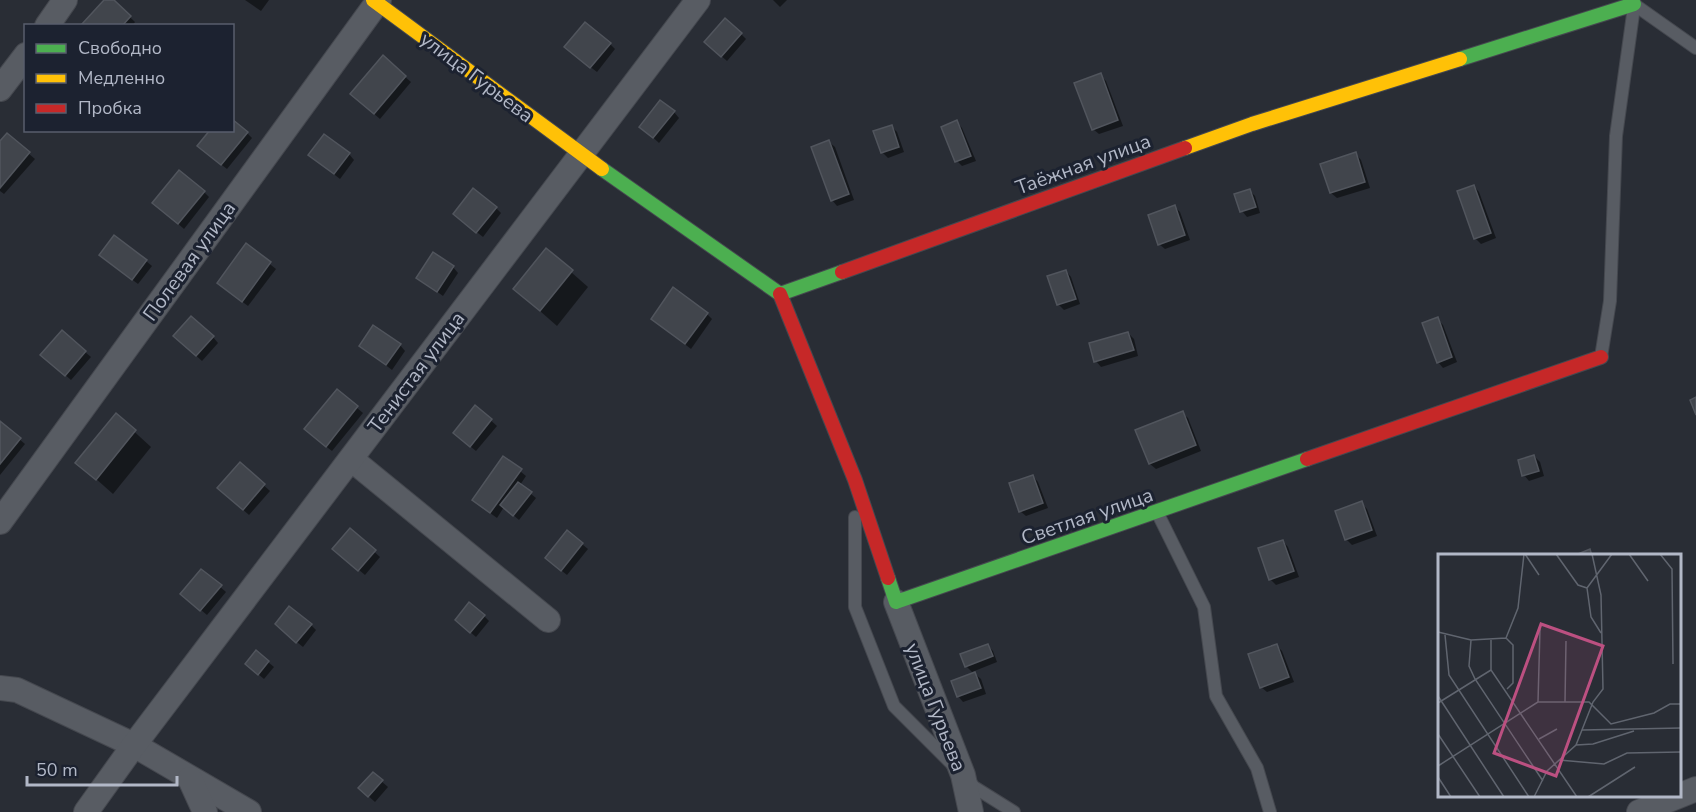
<svg xmlns="http://www.w3.org/2000/svg" width="1696" height="812" viewBox="0 0 1696 812" font-family="'Nunito Sans',sans-serif">
<rect width="100%" height="100%" fill="#292d35"/>
<g fill="#0007">
<polygon points="106,0 112,0 135,22 132,26 86,26"/>
<polygon points="245,0 269,0 261,11"/>
<polygon points="773,0 787,0 780,7"/>
<polygon points="741,34 746,39 727,61 711,47"/>
<polygon points="610,44 615,49 597,72 572,53"/>
<polygon points="383,58 411,82 380,119 357,99"/>
<polygon points="1100,75 1106,81 1123,126 1099,134 1093,129"/>
<polygon points="674,112 679,118 659,143 647,132"/>
<polygon points="957,122 962,128 976,161 962,166 957,161"/>
<polygon points="891,126 897,132 904,152 888,158 882,152"/>
<polygon points="247,133 252,138 227,169 205,152"/>
<polygon points="7,135 35,159 4,194 0,191 0,143"/>
<polygon points="829,142 835,147 854,200 837,206 832,200"/>
<polygon points="349,154 354,160 340,179 316,160"/>
<polygon points="1356,154 1361,160 1370,188 1337,198 1331,193"/>
<polygon points="1474,186 1479,192 1496,238 1481,244 1475,238"/>
<polygon points="1250,191 1255,196 1260,213 1247,217 1242,211"/>
<polygon points="204,192 209,197 184,229 160,208"/>
<polygon points="1175,207 1180,212 1190,240 1165,249 1159,244"/>
<polygon points="496,208 501,213 483,237 460,219"/>
<polygon points="246,245 276,269 248,306 224,288"/>
<polygon points="546,250 588,287 557,326 515,289"/>
<polygon points="106,260 146,261 152,266 138,284"/>
<polygon points="453,267 458,273 443,296 418,278"/>
<polygon points="1066,271 1071,277 1080,304 1064,310 1058,304"/>
<polygon points="707,314 712,319 691,349 653,319"/>
<polygon points="1437,319 1443,325 1457,362 1443,368 1438,362"/>
<polygon points="1128,333 1134,339 1138,356 1101,367 1096,361"/>
<polygon points="213,337 218,343 202,361 181,342"/>
<polygon points="400,345 405,351 392,370 361,346"/>
<polygon points="85,352 91,357 71,380 48,360"/>
<polygon points="337,391 363,413 332,451 311,435"/>
<polygon points="476,407 497,426 476,451 460,438"/>
<polygon points="1182,413 1188,418 1201,451 1156,469 1150,464 1137,431"/>
<polygon points="116,415 151,447 113,494 77,462"/>
<polygon points="0,423 25,444 0,475"/>
<polygon points="1534,456 1540,462 1544,476 1529,481 1524,475"/>
<polygon points="504,458 526,476 520,485 536,498 519,520 504,507 497,518 479,505"/>
<polygon points="240,464 270,491 249,515 225,494"/>
<polygon points="1033,476 1038,482 1048,508 1026,516 1020,511"/>
<polygon points="1361,503 1367,509 1377,536 1352,545 1346,539"/>
<polygon points="350,530 380,557 365,575 340,554"/>
<polygon points="567,532 588,549 567,575 552,563"/>
<polygon points="1283,541 1288,547 1299,577 1276,585 1270,579"/>
<polygon points="202,571 226,592 207,615 188,599"/>
<polygon points="484,616 489,621 476,637 462,625"/>
<polygon points="311,625 316,630 303,647 282,630"/>
<polygon points="987,645 993,651 997,662 972,672 966,666"/>
<polygon points="1276,645 1282,651 1294,682 1267,692 1261,687"/>
<polygon points="268,662 274,667 264,679 252,669"/>
<polygon points="975,674 981,679 986,694 963,702 958,696"/>
<polygon points="373,774 388,787 375,802 366,794"/>
</g>
<g fill="#41454c" stroke="#51555d" stroke-width="1.5">
<polygon points="104,0 114,0 131,16 122,26 84,26 82,24"/>
<polygon points="725,18 742,33 721,57 704,42"/>
<polygon points="585,22 611,43 590,68 564,47"/>
<polygon points="383,55 406,76 374,114 350,94"/>
<polygon points="1101,73 1118,120 1092,130 1074,83"/>
<polygon points="660,100 675,111 653,138 639,127"/>
<polygon points="232,119 248,132 221,165 197,146 210,130 232,130"/>
<polygon points="957,120 971,156 955,162 941,127"/>
<polygon points="892,125 899,147 881,153 873,131"/>
<polygon points="7,133 30,152 0,188 0,141"/>
<polygon points="324,134 350,153 334,174 308,155"/>
<polygon points="829,140 849,194 831,201 811,147"/>
<polygon points="1356,152 1365,182 1330,193 1320,164"/>
<polygon points="179,170 205,191 178,224 152,203"/>
<polygon points="1474,185 1491,233 1474,239 1457,191"/>
<polygon points="473,188 497,207 476,233 453,214"/>
<polygon points="1250,189 1256,207 1240,212 1234,194"/>
<polygon points="1175,205 1185,235 1158,245 1148,215"/>
<polygon points="114,235 147,260 132,280 99,255"/>
<polygon points="246,243 271,262 242,302 217,283"/>
<polygon points="546,248 573,270 540,311 513,289"/>
<polygon points="433,252 454,266 437,292 416,278"/>
<polygon points="1066,270 1076,299 1057,305 1047,276"/>
<polygon points="673,287 708,313 685,344 651,319"/>
<polygon points="191,316 214,336 196,356 173,336"/>
<polygon points="1438,317 1452,357 1437,363 1422,323"/>
<polygon points="373,325 401,344 386,365 359,346"/>
<polygon points="62,330 86,351 65,376 40,355"/>
<polygon points="1128,332 1134,350 1094,362 1089,343"/>
<polygon points="337,389 358,406 326,447 304,429"/>
<polygon points="1696,397 1696,415 1690,400"/>
<polygon points="475,405 492,419 470,447 453,433"/>
<polygon points="1183,411 1196,445 1149,464 1135,430"/>
<polygon points="116,413 136,430 96,480 75,463"/>
<polygon points="0,421 21,438 0,464"/>
<polygon points="1534,455 1539,471 1522,476 1518,460"/>
<polygon points="503,456 522,469 490,513 472,500"/>
<polygon points="240,462 265,484 243,510 217,488"/>
<polygon points="1033,475 1043,503 1019,512 1009,483"/>
<polygon points="518,482 532,492 513,516 500,505"/>
<polygon points="1362,501 1372,530 1345,540 1335,511"/>
<polygon points="350,528 376,550 358,571 332,549"/>
<polygon points="567,530 583,543 561,571 545,558"/>
<polygon points="1283,540 1294,571 1269,580 1258,548"/>
<polygon points="1590,549 1592,556 1573,556"/>
<polygon points="201,569 222,585 200,611 180,594"/>
<polygon points="469,602 485,615 470,633 455,620"/>
<polygon points="289,606 312,624 296,643 275,624"/>
<polygon points="988,644 993,656 965,667 960,654"/>
<polygon points="1277,644 1289,677 1260,688 1248,654"/>
<polygon points="256,650 269,661 258,675 245,664"/>
<polygon points="975,672 981,688 957,697 951,681"/>
<polygon points="373,772 383,780 368,797 358,788"/>
</g>
<g fill="none" stroke-linecap="round" stroke-linejoin="round">
<g stroke="#45484f" stroke-width="14">
<g id="lane">
<polyline points="1635,5 1696,48"/>
<polyline points="1601,357 1610,301 1616,136 1634,7"/>
<polyline points="1158,514 1204,607 1216,696 1257,768 1270,812"/>
<polyline points="855,517 855,607 894,706 953,765"/>
<polyline points="967,779 974,787 1014,812"/>
</g>
</g>
<g stroke="#45484f" stroke-width="26">
<g id="street">
<polyline points="47,26 65,0"/>
<polyline points="0,89 26,55"/>
<polyline points="351,459 548,620"/>
<polyline points="0,522 379,0"/>
<polyline points="896,602 963,775 971,812"/>
<polyline points="0,688 17,690 134,745 249,812"/>
<polyline points="190,779 205,812"/>
<polyline points="86,812 134,745 698,0"/>
<polyline points="1639,812 1696,789"/>
</g>
</g>
<g stroke="#45484f" stroke-width="16">
<g id="fast">
<polyline points="1460,59 1634,4"/>
<polyline points="602,169 780,294 842,272"/>
<polyline points="888,578 896,602 1307,459"/>
</g>
</g>
<g stroke="#45484f" stroke-width="16">
<g id="slow">
<polyline points="373,0 602,169"/>
<polyline points="1185,148 1252,124 1460,59"/>
</g>
</g>
<g stroke="#45484f" stroke-width="16">
<g id="jam">
<polyline points="842,272 1185,148"/>
<polyline points="780,294 855,480 888,578"/>
<polyline points="1307,459 1601,357"/>
</g>
</g>
<use href="#lane" stroke="#585c63" stroke-width="12"/>
<use href="#street" stroke="#585c63" stroke-width="24"/>
<use href="#fast" stroke="#4caf50" stroke-width="14"/>
<use href="#slow" stroke="#ffc107" stroke-width="14"/>
<use href="#jam" stroke="#c62828" stroke-width="14"/>
</g>
<g text-anchor="middle" stroke-width="6" stroke-linejoin="round" paint-order="stroke">
<g font-size="20" fill="#b2b8c7" stroke="#1c2230">
<text transform="translate(477 77) rotate(37)" y="7">улица Гурьева</text>
<text transform="translate(1083 164) rotate(-20)" y="7">Таёжная улица</text>
<text transform="translate(189 261) rotate(-54)" y="7">Полевая улица</text>
<text transform="translate(416 372) rotate(-53)" y="7">Тенистая улица</text>
<text transform="translate(1087 516) rotate(-19)" y="7">Светлая улица</text>
<text transform="translate(936 707) rotate(69)" y="7">улица Гурьева</text>
</g>
</g>
<g transform="translate(1438 554)">
<rect width="243" height="243" fill="#292d35"/>
<path fill="none" stroke="#60656f" stroke-width="1.5" d="M87,0L101,21M118,0L140,31L149,34M191,0L210,27M222,0L234,15L235,110M0,78L33,86L68,84M163,79L153,63L149,34L174,0M7,81L11,121L91,243M68,84L80,54L86,0M68,84L75,91V129L69,135M33,86L31,112L37,125L105,227M53,86V116L139,243M0,142L66,243M100,148H127L128,87M127,148H151L173,170L216,159L232,150H243M0,149L53,116M144,176L243,174M0,180L42,243M101,185L119,175M138,191L155,190L196,177M121,206L166,210L189,199L243,198M0,212L100,148L102,75M0,223L13,243M96,243L109,217L138,191L155,148L165,135L163,41L154,0M150,243L197,213"/>
<path fill="#bc5081" fill-opacity="0.15" stroke="#bc5081" stroke-width="3" d="M103,70L165,92L118,222L56,199Z"/>
<rect width="243" height="243" fill="none" stroke="#b2b8c7" stroke-width="3"/>
</g>
<rect x="24" y="24" width="210" height="108" fill="#1c2230" stroke="#585e6c" stroke-width="1.5"/>
<rect x="36" y="44" width="30" height="9" fill="#4caf50" stroke="#585e6c" stroke-width="1.5"/>
<text x="78" y="54" font-size="18" fill="#b2b8c7">Свободно</text>
<rect x="36" y="74" width="30" height="9" fill="#ffc107" stroke="#585e6c" stroke-width="1.5"/>
<text x="78" y="84" font-size="18" fill="#b2b8c7">Медленно</text>
<rect x="36" y="104" width="30" height="9" fill="#c62828" stroke="#585e6c" stroke-width="1.5"/>
<text x="78" y="114" font-size="18" fill="#b2b8c7">Пробка</text>
<path d="M27 776v9h150v-9" fill="none" stroke="#b2b8c7" stroke-width="3"/>
<text x="36" y="776" font-size="18" fill="#b2b8c7" stroke="#1c2230" stroke-width="4.5" paint-order="stroke">50 m</text>
</svg>
